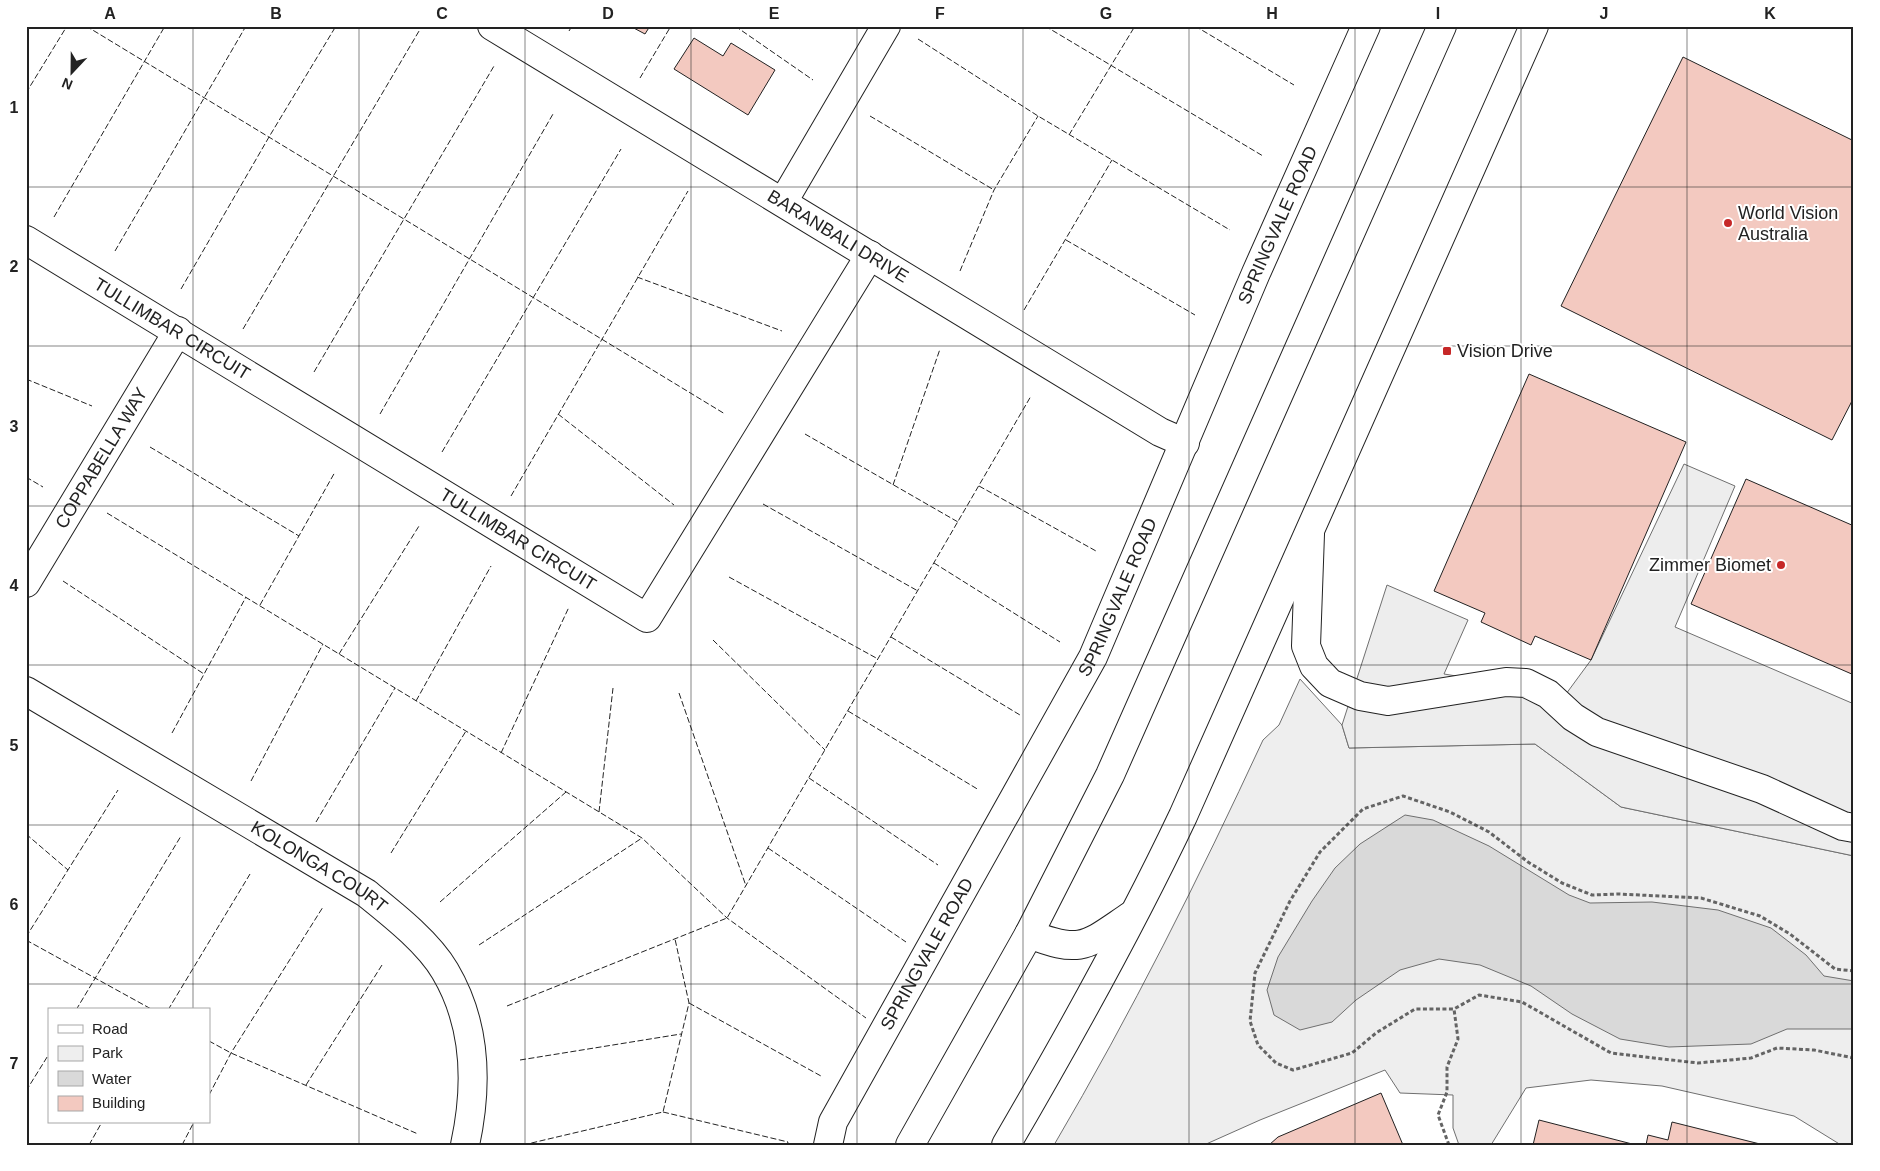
<svg xmlns="http://www.w3.org/2000/svg" width="1880" height="1171" viewBox="0 0 1880 1171" font-family="Arial,sans-serif">
<rect width="100%" height="100%" fill="#fff"/>
<path fill="#eee" stroke="#6f6f6f" d="M1300,679L1342,725L1349,748L1535,744L1621,807L1854,856V1145H1841L1794,1116L1662,1086L1591,1080L1526,1088L1491,1145H1459L1453,1128V1095L1400,1093L1385,1070L1260,1120L1204,1145H1054C1131,1014 1199,878 1263,740L1279,725Z"/>
<polygon fill="#ededed" stroke="#6f6f6f" points="1684,464 1735,486 1675,627 1854,704 1854,856 1621,807 1535,744 1349,748 1342,725 1387,585 1468,620 1444,674 1566,694 1591,660"/>
<polygon fill="#d9d9d9" stroke="#6f6f6f" points="1405,815 1433,820 1489,846 1569,895 1590,903 1652,902 1718,910 1771,928 1806,955 1824,976 1854,981 1854,1029 1787,1029 1751,1044 1669,1047 1620,1039 1572,1014 1531,986 1480,965 1439,959 1400,970 1356,1000 1332,1022 1300,1030 1274,1015 1267,990 1278,957 1312,901 1335,868 1360,844"/>
<g fill="#f3c9c0" stroke="#222">
<polygon points="630,26 650,26 645,34"/>
<polygon points="694,38 723,56 731,43 775,70 748,115 674,69"/>
<polygon points="1683,57 1854,141 1854,397 1832,440 1561,306"/>
<polygon points="1529,374 1686,442 1591,660 1535,636 1531,645 1481,622 1485,613 1434,591"/>
<polygon points="1746,479 1854,526 1854,675 1691,604"/>
<polygon points="1381,1093 1403,1145 1269,1145 1278,1137"/>
<polygon points="1539,1120 1636,1145 1533,1145"/>
<polygon points="1672,1122 1764,1145 1646,1145 1648,1135 1668,1140"/>
</g>
<g fill="none" stroke-linecap="round" stroke-linejoin="round">
<g stroke="#222" stroke-width="30">
<g id="minor">
<path id="s1" d="M492,26L1160,432L1185,443"/>
<polyline points="783,202 886,26"/>
<path id="s2" d="M26,240L647,618L870,255"/>
<polyline points="1310,534 1306,646 1314,666 1330,683 1360,696 1388,701 1506,682 1526,683 1548,694 1573,717 1597,732 1762,789 1843,826 1854,828"/>
<path id="s3" d="M26,583L178,331"/>
<path id="s4" d="M26,691L366,893C392,914 428,942 445,971C477,1025 478,1085 465,1145"/>
<path id="s5" d="M828,1145L833,1122L1093,657L1256,273L1366,26"/>
</g>
</g>
<g stroke="#222" stroke-width="30">
<g id="highway">
<path d="M1029,934C1083,955 1087,945 1132,915"/>
<polyline points="910,1145 1029,934 1110,775 1442,26"/>
<path d="M1006,1145C1069,1037 1130,928 1183,816L1534,26"/>
</g>
</g>
<g stroke="#646464" stroke-width="3" stroke-dasharray="4 2.5" stroke-linecap="butt">
<polyline points="1854,971 1835,969 1790,934 1760,916 1701,898 1618,894 1592,895 1562,883 1528,862 1489,832 1450,812 1403,796 1363,809 1320,852 1290,901 1255,973 1250,1021 1258,1045 1276,1063 1293,1070 1352,1053 1376,1033 1415,1009 1454,1009 1479,995 1522,1002 1611,1053 1698,1063 1751,1058 1777,1048 1814,1050 1854,1058"/>
<polyline points="1449,1145 1438,1115 1447,1092 1447,1067 1458,1039 1454,1009"/>
</g>
<use href="#minor" stroke="#fff" stroke-width="28"/>
<use href="#highway" stroke="#fff" stroke-width="28"/>
<g stroke="#222" stroke-width="1" stroke-dasharray="6 2.5" stroke-linecap="butt">
<polyline points="86,26 725,414"/>
<polyline points="735,26 813,80"/>
<polyline points="1045,26 1263,156"/>
<polyline points="1195,26 1294,85"/>
<polyline points="569,31 572,26"/>
<polyline points="918,39 1038,116 1230,230"/>
<polyline points="640,78 671,26"/>
<polyline points="26,93 67,26"/>
<polyline points="870,116 994,190"/>
<polyline points="1069,135 1135,26"/>
<polyline points="54,217 165,26"/>
<polyline points="1066,240 1195,315"/>
<polyline points="115,251 246,26"/>
<polyline points="960,271 994,190 1038,116"/>
<polyline points="637,277 782,331"/>
<polyline points="181,289 269,137 336,26"/>
<polyline points="1024,310 1112,160"/>
<polyline points="243,329 422,26"/>
<polyline points="314,372 494,66"/>
<polyline points="26,379 92,406"/>
<polyline points="380,414 553,114"/>
<polyline points="558,414 674,505"/>
<polyline points="805,434 958,522"/>
<polyline points="150,447 299,536"/>
<polyline points="442,452 621,149"/>
<polyline points="26,477 43,487"/>
<polyline points="893,485 940,349"/>
<polyline points="979,486 1096,551"/>
<polyline points="511,496 688,191"/>
<polyline points="763,504 918,591"/>
<polyline points="107,513 642,838 727,918 866,1018"/>
<polyline points="934,563 1060,642"/>
<polyline points="729,577 878,659"/>
<polyline points="63,581 204,674"/>
<polyline points="260,605 335,472"/>
<polyline points="891,637 1020,715"/>
<polyline points="713,640 825,750"/>
<polyline points="339,654 419,526"/>
<polyline points="679,693 746,886"/>
<polyline points="416,701 491,566"/>
<polyline points="848,711 979,790"/>
<polyline points="172,733 246,597"/>
<polyline points="501,753 569,607"/>
<polyline points="809,778 938,865"/>
<polyline points="251,781 323,644"/>
<polyline points="599,812 613,688"/>
<polyline points="316,822 395,688"/>
<polyline points="26,834 68,870"/>
<polyline points="768,848 906,942"/>
<polyline points="391,853 466,731"/>
<polyline points="440,902 566,792"/>
<polyline points="26,937 118,790"/>
<polyline points="26,940 153,1010"/>
<polyline points="479,945 642,838"/>
<polyline points="689,1003 821,1076"/>
<polyline points="507,1006 727,918 1031,396"/>
<polyline points="76,1010 181,836"/>
<polyline points="168,1010 250,874"/>
<polyline points="209,1041 231,1053 418,1134"/>
<polyline points="520,1060 681,1034"/>
<polyline points="306,1085 382,965"/>
<polyline points="26,1091 49,1054"/>
<polyline points="209,1095 231,1053 323,907"/>
<polyline points="663,1112 788,1142 787,1145"/>
<polyline points="89,1145 102,1122"/>
<polyline points="182,1145 194,1122"/>
<polyline points="523,1145 663,1112 689,1003 675,939"/>
</g>
</g>
<path fill="none" stroke="#222" stroke-width="1" stroke-opacity="0.55" d="M193,26V1010M359,26V1145M525,26V1145M691,26V1145M857,26V1145M1023,26V1145M1189,26V1145M1355,26V1145M1521,26V1145M1687,26V1145M26,187H1854M26,346H1854M26,506H1854M26,665H1854M26,825H1854M26,984H1854M193,1122V1145"/>
<g fill="#c62828" stroke="#fff" stroke-width="2">
<circle cx="1728" cy="223" r="5"/>
<rect x="1442" y="346" width="10" height="10" rx="2.5"/>
<circle cx="1781" cy="565" r="5"/>
</g>
<g text-anchor="middle" stroke-width="4" stroke-linejoin="round" paint-order="stroke">
<g font-size="18" fill="#222" stroke="#fff" text-anchor="start">
<text x="1738" y="219">World Vision<tspan x="1738" dy="21">Australia</tspan></text>
<text x="1457" y="357">Vision Drive</text>
<text x="1771" y="571" text-anchor="end">Zimmer Biomet</text>
</g>
<g font-size="18" fill="#222" stroke="#fff">
<text dy="6" stroke="none"><textPath href="#s5" startOffset="1026">SPRINGVALE ROAD</textPath></text>
<text dy="6" stroke="none"><textPath href="#s1" startOffset="405">BARANBALI DRIVE</textPath></text>
<text dy="6" stroke="none"><textPath href="#s2" startOffset="171">TULLIMBAR CIRCUIT</textPath></text>
<text dy="6" stroke="none"><textPath href="#s3" startOffset="146">COPPABELLA WAY</textPath></text>
<text dy="6" stroke="none"><textPath href="#s2" startOffset="576">TULLIMBAR CIRCUIT</textPath></text>
<text dy="6" stroke="none"><textPath href="#s5" startOffset="621">SPRINGVALE ROAD</textPath></text>
<text dy="6" stroke="none"><textPath href="#s4" startOffset="342">KOLONGA COURT</textPath></text>
<text dy="6" stroke="none"><textPath href="#s5" startOffset="216">SPRINGVALE ROAD</textPath></text>
</g>
</g>
<rect width="1880" height="1171" fill="none" stroke="#ffffff" stroke-width="55"/>
<rect x="48" y="1008" width="162" height="115" fill="#ffffff" stroke="#a7a7a7"/>
<rect x="58" y="1025" width="25" height="8" fill="#ffffff" stroke="#a7a7a7"/>
<text x="92" y="1034" font-size="15" fill="#222222">Road</text>
<rect x="58" y="1046" width="25" height="15" fill="#eeeeee" stroke="#a7a7a7"/>
<text x="92" y="1058" font-size="15" fill="#222222">Park</text>
<rect x="58" y="1071" width="25" height="15" fill="#d9d9d9" stroke="#a7a7a7"/>
<text x="92" y="1084" font-size="15" fill="#222222">Water</text>
<rect x="58" y="1096" width="25" height="15" fill="#f3c9c0" stroke="#a7a7a7"/>
<text x="92" y="1108" font-size="15" fill="#222222">Building</text>
<g transform="translate(72 72) rotate(202)" stroke="#ffffff" stroke-width="4" paint-order="stroke">
<path d="M0-4L9 19L0 12L-9 19Z" fill="#222222"/>
<text y="-8" font-size="14" font-weight="bold" text-anchor="middle" fill="#222222">N</text>
</g>
<rect x="28" y="28" width="1824" height="1116" fill="none" stroke="#222" stroke-width="2"/>
<g font-size="16" text-anchor="middle" font-weight="bold" fill="#222">
<text x="110" y="19">A</text>
<text x="276" y="19">B</text>
<text x="442" y="19">C</text>
<text x="608" y="19">D</text>
<text x="774" y="19">E</text>
<text x="940" y="19">F</text>
<text x="1106" y="19">G</text>
<text x="1272" y="19">H</text>
<text x="1438" y="19">I</text>
<text x="1604" y="19">J</text>
<text x="1770" y="19">K</text>
<text x="14" y="113">1</text>
<text x="14" y="272">2</text>
<text x="14" y="432">3</text>
<text x="14" y="591">4</text>
<text x="14" y="751">5</text>
<text x="14" y="910">6</text>
<text x="14" y="1069">7</text>
</g>
</svg>
